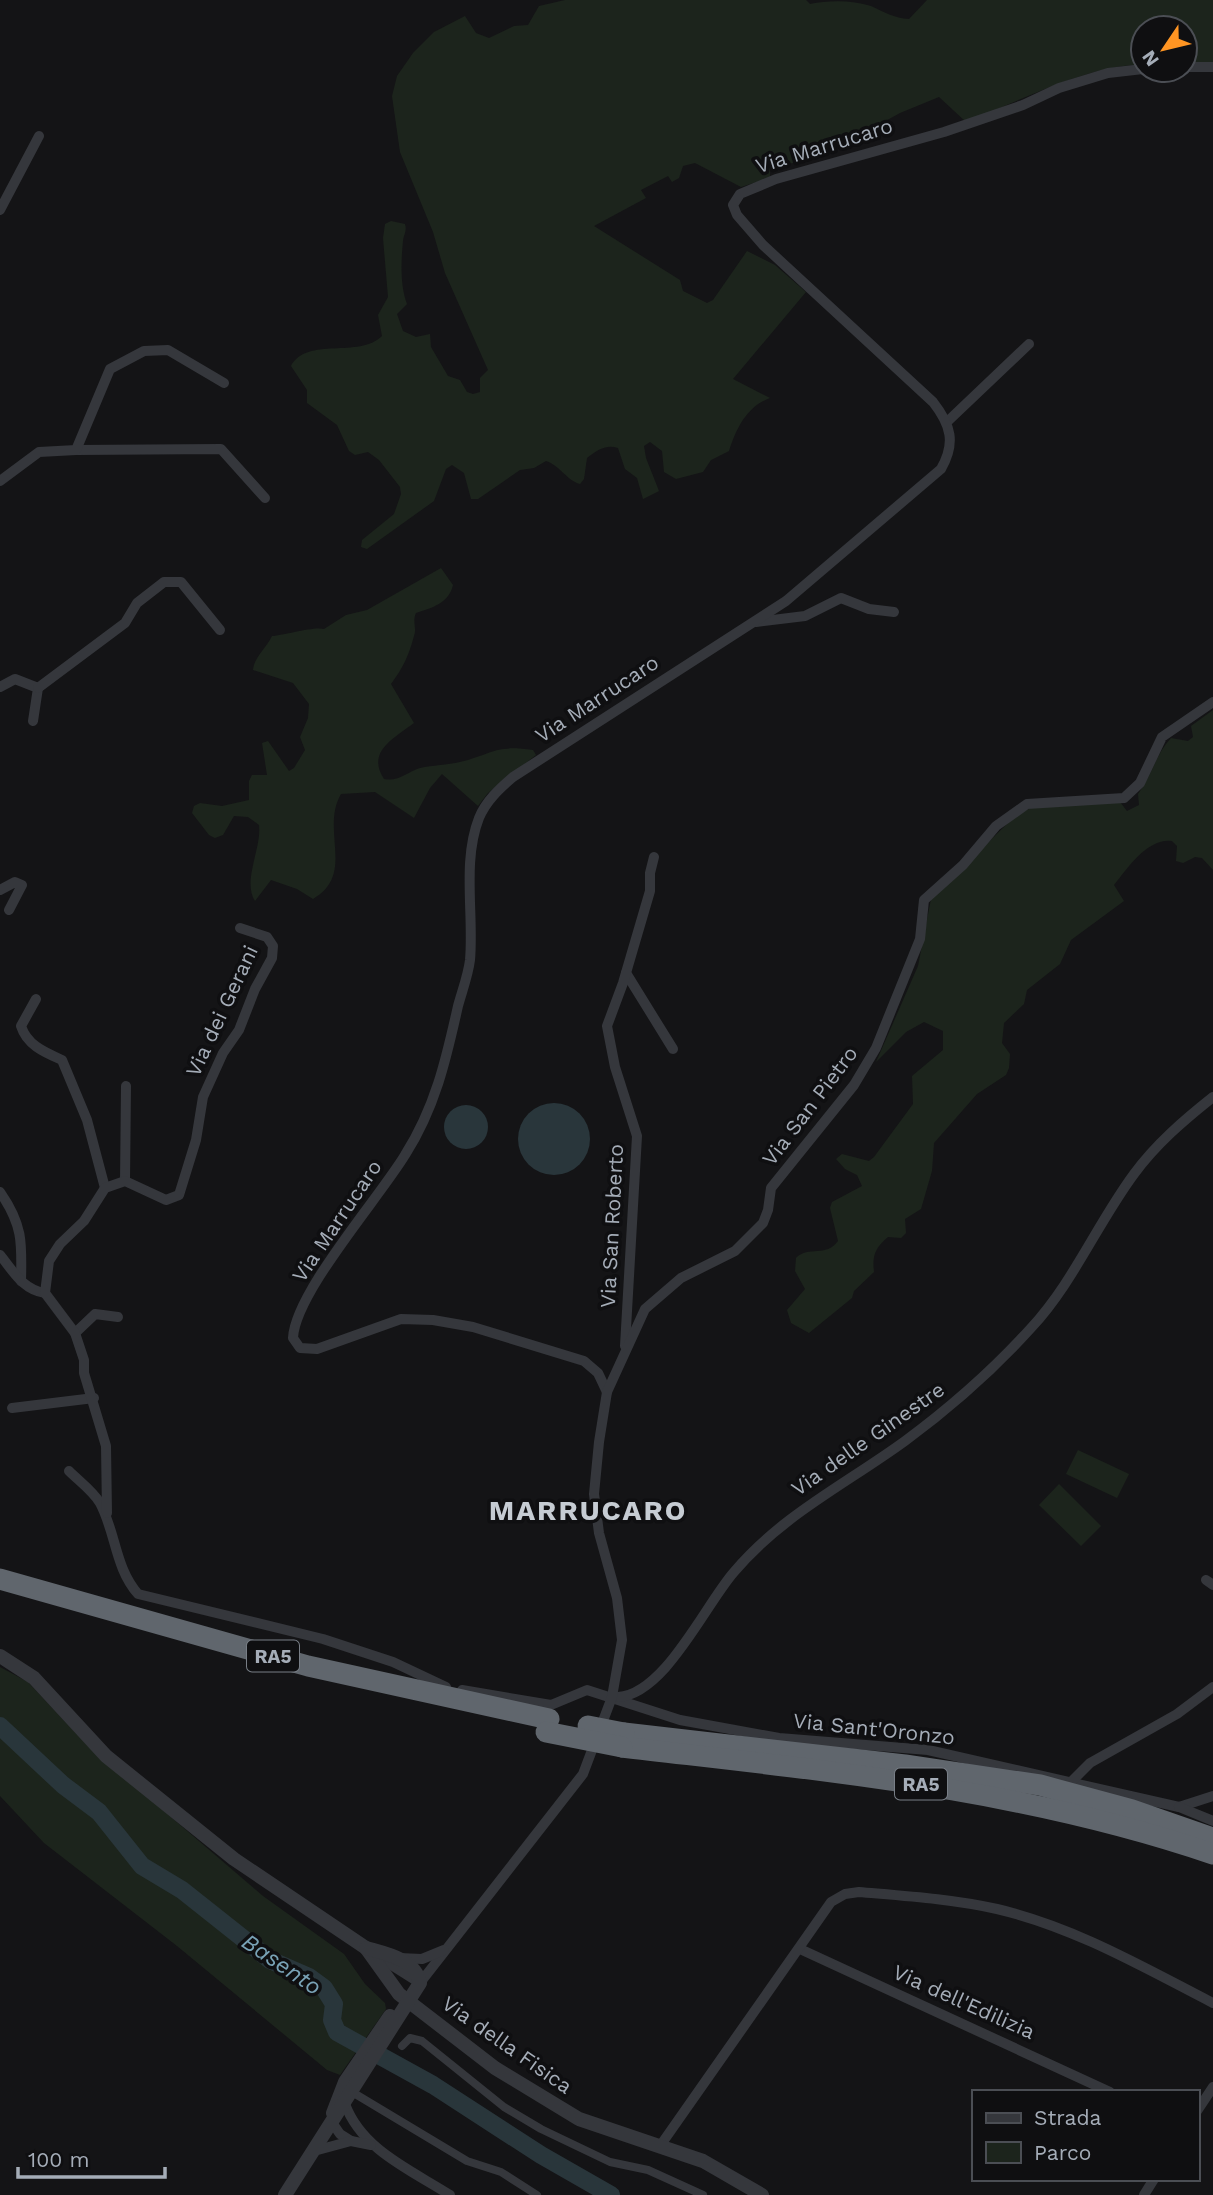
<svg xmlns="http://www.w3.org/2000/svg" width="1213" height="2195" viewBox="0 0 1213 2195" font-family="'Work Sans',sans-serif">
<rect width="100%" height="100%" fill="#141416"/>
<g fill="#1c241c">
<path d="M565,0H806L810,4C829,0 853,0 871,6C884,12 894,18 909,19L927,0H1213V64H1185V28H1143V65C1092,63 1015,103 966,122L939,97L900,113L851,140L820,150L809,161L770,166V178L741,187L695,163L683,166L679,178L672,182L668,176L641,190L646,198L594,226L680,280L683,291L707,303L713,300L747,251L775,265L806,292L733,379L770,398C747,406 736,429 729,451L711,460L703,472L676,479L664,472L662,451L650,442L644,446L646,458L659,491L643,499L637,478L625,469L618,448C606,444 597,450 587,458L584,479L580,484C566,480 561,466 546,461L534,468L520,470L478,499H471L464,473L452,465L446,469L434,501L367,549L361,547L362,540L394,514L401,494L400,487L379,460L368,452L355,455L349,451L337,425L307,403V390L291,366C307,336 359,359 382,336L378,315L388,297L383,238L385,224L391,221L405,224C407,232 404,233 403,241C401,261 400,286 407,304L397,314L403,331L416,337L430,334L431,347L448,376L460,380L467,392L473,394L480,392V378L488,370L445,273L433,232L400,152L392,96L397,76L413,53L434,32L465,16L476,33L489,38L514,26L528,25L539,6Z"/>
<path d="M441,568L453,585C449,603 432,608 416,613C412,622 417,628 414,636C409,655 403,668 391,684L414,723C394,738 366,752 384,779C399,782 407,772 420,768C434,765 450,765 464,761C495,752 497,745 533,750L536,755L488,793L478,806L442,774L430,788L414,818L375,792L341,794C320,830 356,874 313,899L297,889L271,880L255,901C242,881 262,848 259,825L248,817L234,816L223,835L215,838L209,835L192,813L194,806L200,803L222,806L249,800V781L252,775H267L262,743L268,741L289,771L294,768L305,750L300,737L308,718L309,704L293,683L253,670C254,657 266,649 272,636C285,635 314,626 324,629L346,615L367,610Z"/>
<path d="M1213,710V870L1202,858L1195,857L1183,863L1176,861L1177,846L1172,841C1147,838 1128,868 1114,885L1124,901L1071,940L1060,964L1027,990L1024,1004L1004,1023L1002,1043L1010,1054L1009,1068L1006,1075L977,1094L934,1143L932,1171L921,1209L905,1219L906,1233L901,1238L888,1237C875,1248 872,1256 874,1272L854,1291L852,1298L809,1333L791,1323L787,1310L805,1289L795,1271L796,1258C809,1245 826,1258 838,1241L830,1208L832,1202L862,1186L857,1175L845,1169L836,1159L842,1154L869,1161L874,1157L913,1104L912,1076L943,1050V1031L924,1022L906,1032L876,1062L918,966L931,899L1016,815L1031,808L1120,802L1127,811L1139,805L1138,794C1151,777 1156,754 1171,738L1188,741L1193,737L1191,726Z"/>
<polygon points="1078,1450 1129,1474 1117,1498 1066,1474"/>
<polygon points="1059,1484 1101,1526 1081,1546 1039,1505"/>
<polygon points="0,1667 28,1682 87,1745 263,1896 344,1954 365,1984 385,2003 386,2009 340,2075 327,2070 177,1946 44,1843 0,1796"/>
</g>
<g fill="#29363b">
<circle cx="554" cy="1139" r="36"/>
<circle cx="466" cy="1127" r="22"/>
</g>
<g fill="none" stroke-linecap="round" stroke-linejoin="round">
<polyline stroke="#29363b" stroke-width="18" points="0,1726 63,1785 99,1812 142,1866 182,1890 270,1960 309,1977 324,1988 334,2004 332,2020 337,2032 433,2085 541,2155 611,2195"/>
<g stroke="#35373c" stroke-width="8">
<polyline points="402,2046 410,2038 422,2041 504,2107 541,2129 610,2162 648,2170 703,2195"/>
<polyline points="352,2092 467,2161 501,2172 537,2195"/>
</g>
<g stroke="#35373c" stroke-width="10">
<polyline points="1185,67 1213,67"/>
<polyline points="0,210 39,136"/>
<polyline points="948,421 1029,344"/>
<polyline points="76,450 221,449 265,498"/>
<polyline points="0,481 39,452 76,450 110,369 144,351 168,350 224,383"/>
<polyline points="756,622 805,616 841,598 869,609 894,612"/>
<polyline points="0,687 15,679 38,688 33,721"/>
<polyline points="38,688 125,623 137,603 164,582 181,582 220,630"/>
<polyline points="0,890 15,882 22,885 9,910"/>
<polyline points="626,973 673,1049"/>
<path d="M36,999L21,1026C27,1045 44,1052 62,1060L87,1120L105,1188"/>
<polyline points="125,1181 126,1086"/>
<path d="M0,1192C23,1225 22,1243 21,1281"/>
<path d="M0,1255C13,1271 23,1290 45,1293"/>
<polyline points="75,1333 95,1314 118,1317"/>
<polyline points="625,1346 637,1136 615,1067 607,1026 623,983 650,891 650,873 654,857"/>
<path d="M607,1392L598,1373L584,1361L473,1327L433,1320L401,1319L317,1349L300,1348L293,1338C295,1293 379,1198 405,1155C435,1108 446,1060 458,1006C462,991 468,976 470,960C474,915 462,861 479,818C486,801 499,789 513,777L786,601L941,469C956,443 951,425 933,402L763,245L737,215L733,205L740,194L776,179L944,132L1023,105L1059,88L1108,73L1143,69"/>
<polyline points="12,1408 94,1398"/>
<path d="M69,1471C79,1481 93,1491 100,1503C116,1533 115,1568 138,1594L323,1639L393,1662L446,1687"/>
<polyline points="107,1513 106,1446 84,1373 84,1360 75,1333 45,1293 49,1261 60,1244 84,1221 105,1188 125,1181 166,1200 179,1195 196,1140 203,1097 223,1053 239,1030 255,989 272,958 273,946 267,937 240,928"/>
<polyline points="1206,1580 1213,1585"/>
<polyline points="462,1690 551,1705 587,1690 680,1720 779,1738 928,1750 1179,1807 1213,1796"/>
<path d="M618,1697C665,1694 705,1605 734,1572C782,1515 846,1484 905,1441C951,1407 993,1370 1031,1328C1073,1283 1097,1224 1134,1174C1156,1144 1184,1120 1213,1097"/>
<polyline points="1071,1782 1090,1763 1177,1714 1213,1687"/>
<polyline points="1179,1807 1213,1821"/>
<polyline points="800,1949 1110,2092"/>
<polyline points="374,1954 420,1983 583,1774 612,1697 622,1640 617,1598 599,1533 594,1494 599,1442 607,1392 645,1309 681,1278 735,1251 763,1223 768,1210 771,1188 854,1085 876,1048 920,939 924,900 963,865 996,826 1027,804 1124,798 1140,783 1162,737 1213,702"/>
<polyline points="399,1958 422,1959 444,1950"/>
<path d="M345,2104C362,2150 411,2170 450,2195"/>
<polyline points="1197,2111 1213,2087"/>
<polyline points="331,2121 340,2134 351,2141"/>
<path d="M660,2146L831,1902L845,1894L859,1892C905,1896 952,1899 997,1909C1074,1927 1143,1967 1213,2003"/>
<polyline points="314,2151 351,2141 371,2145"/>
<polyline points="1144,2195 1154,2179"/>
</g>
<g stroke="#35373c" stroke-width="14">
<polyline points="0,1656 34,1678 106,1756 234,1859 366,1948 399,1994 495,2068 579,2119 703,2161 762,2195"/>
<polyline points="333,2113 345,2082 390,2016"/>
<path d="M285,2195L420,1983C415,1959 387,1954 366,1948"/>
</g>
<g stroke="#60666d" stroke-width="21">
<polyline points="0,1579 308,1666 549,1719"/>
<polyline points="624,1733 905,1765 1040,1785 1132,1810 1213,1838"/>
<path d="M622,1747C825,1771 1019,1788 1213,1854"/>
</g>
<g stroke="#60666d" stroke-width="21">
<polyline points="588,1726 624,1733"/>
<polyline points="546,1732 622,1747"/>
</g>
</g>
<g text-anchor="middle" stroke-width="7" stroke-linejoin="round" paint-order="stroke">
<g fill="#0f0f11" stroke="#787e86" stroke-width="2">
<rect x="247" y="1640.5" width="52" height="31" rx="5"/>
<rect x="895" y="1768.5" width="52" height="31" rx="5"/>
</g>
<g font-size="19" font-weight="bold" fill="#a5adb8">
<text x="273" y="1663">RA5</text>
<text x="921" y="1791">RA5</text>
</g>
<g font-size="21" fill="#a5adb8" stroke="#0f0f11">
<text transform="translate(824 146) rotate(-17)" y="7">Via Marrucaro</text>
<text transform="translate(597 699) rotate(-33)" y="7">Via Marrucaro</text>
<text transform="translate(222 1011) rotate(-65)" y="7">Via dei Gerani</text>
<text transform="translate(810 1106) rotate(-53)" y="7">Via San Pietro</text>
<text transform="translate(337 1221) rotate(-56)" y="7">Via Marrucaro</text>
<text transform="translate(612 1226) rotate(-87)" y="7">Via San Roberto</text>
<text transform="translate(868 1439) rotate(-35)" y="7">Via delle Ginestre</text>
<text transform="translate(874 1729) rotate(6)" y="7">Via Sant'Oronzo</text>
<text transform="translate(964 2002) rotate(24)" y="7">Via dell'Edilizia</text>
<text transform="translate(507 2045) rotate(35)" y="7">Via della Fisica</text>
</g>
<g font-size="23" font-style="italic" fill="#79a2b6" stroke="#0f0f11">
<text transform="translate(282 1964) rotate(34)" y="8">Basento</text>
</g>
<g font-size="28" font-weight="bold" letter-spacing="2" fill="#c6ccd3" stroke="#0f0f11">
<text x="588" y="1520">MARRUCARO</text>
</g>
</g>
<rect x="972" y="2090" width="228" height="91" fill="#0f0f11" stroke="#4b4e54" stroke-width="2"/>
<rect x="986" y="2113" width="35" height="10" fill="#35373c" stroke="#4b4e54" stroke-width="2"/>
<text x="1034" y="2125" font-size="21" fill="#a5adb8">Strada</text>
<rect x="986" y="2142" width="35" height="21" fill="#1c241c" stroke="#4b4e54" stroke-width="2"/>
<text x="1034" y="2160" font-size="21" fill="#a5adb8">Parco</text>
<g transform="translate(1164 49) rotate(235)"><circle r="33" fill="#0f0f11" stroke="#4b4e54" stroke-width="2"/>
<path d="M0-5L12 26L0 18L-12 26Z" fill="#ff9523"/>
<text y="-10" font-size="19" font-weight="bold" text-anchor="middle" fill="#a5adb8">N</text>
</g>
<path d="M18 2167v10h147v-10" fill="none" stroke="#a5adb8" stroke-width="3.5"/>
<text x="28" y="2167" font-size="21" fill="#a5adb8" stroke="#0f0f11" stroke-width="5" paint-order="stroke">100 m</text>
</svg>
